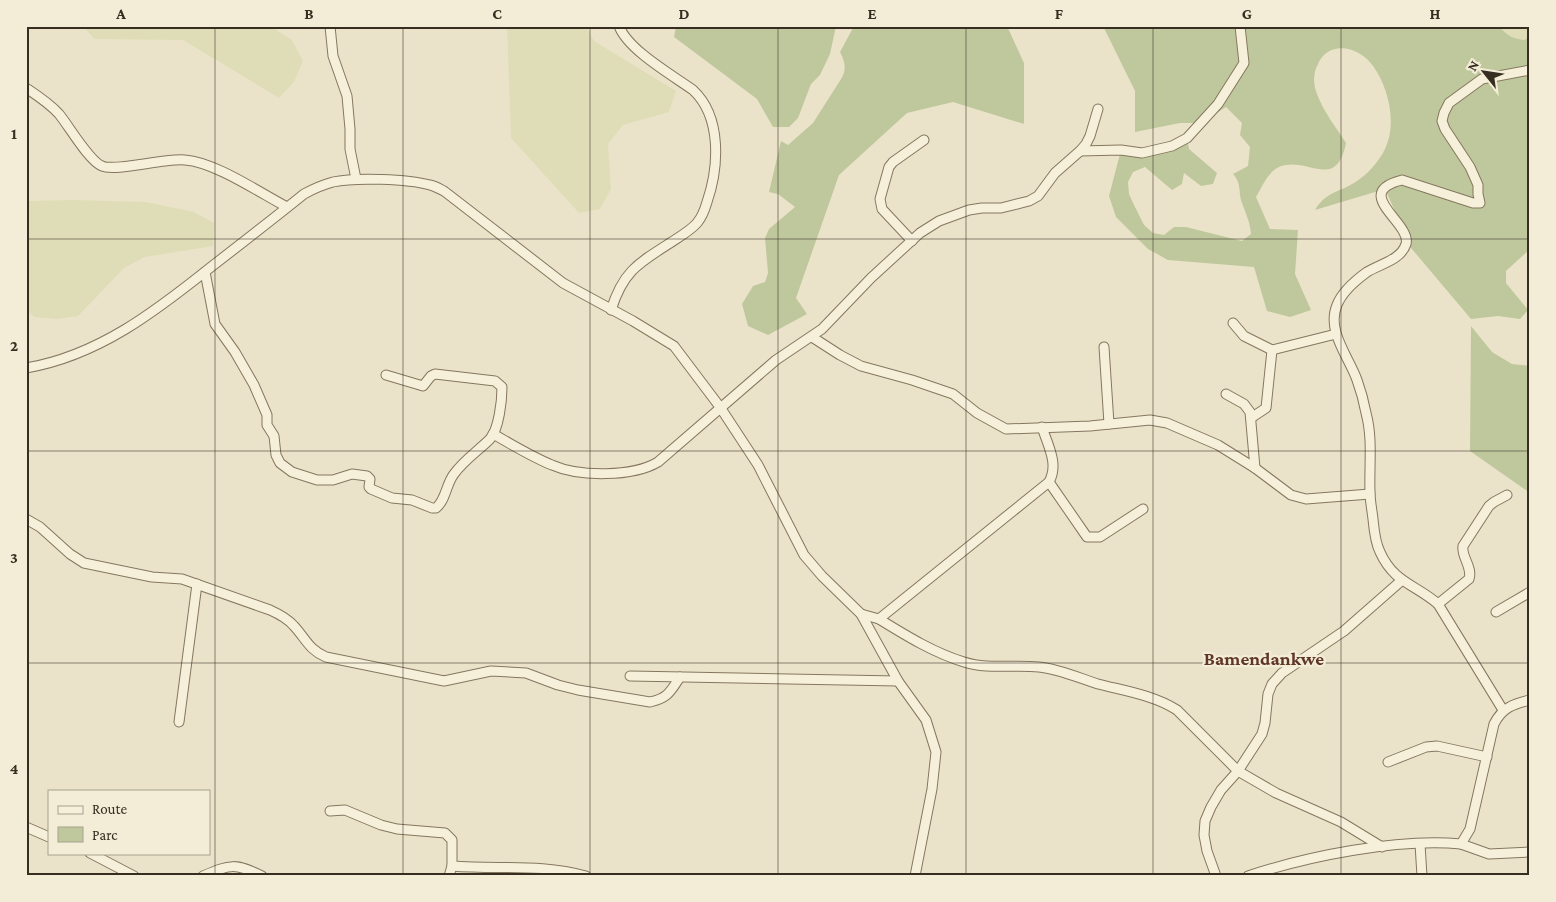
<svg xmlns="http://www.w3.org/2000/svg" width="1556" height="902" viewBox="0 0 1556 902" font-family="'Crimson Pro',serif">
<rect width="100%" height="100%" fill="#ebe3c9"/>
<g fill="#dfddb7">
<polygon points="83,26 270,26 292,40 303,61 294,82 279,98 183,40 94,39"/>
<polygon points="507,26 586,26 594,41 676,91 669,112 623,125 608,144 611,189 600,209 579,213 511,138"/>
<polygon points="1499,26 1530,26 1530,34 1525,40 1514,39 1504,33"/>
<polygon points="74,200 146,202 194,212 214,223 213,246 145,257 124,268 78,316 58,319 35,317 26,311 26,201"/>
</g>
<g fill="#bfc89d">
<polygon points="676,26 836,26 830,54 820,75 811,84 798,118 789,127 773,127 757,99 674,37"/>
<path d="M854,26H1007L1024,63V124L953,102L907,113L839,175L796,298L807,314L768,335L748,326L742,304L753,286L765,282L768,273L765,238L769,229L795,207L778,194L769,192L781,141L788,145L813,123L841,79C847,69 845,62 840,52Z"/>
<path d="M1103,26H1499C1507,36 1513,39 1525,40L1530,34V249L1506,271V283L1528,310L1520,319L1498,316L1471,319L1406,242L1404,231L1385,189L1315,210C1326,192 1337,193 1354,183C1367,175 1378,163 1385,149C1397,124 1389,88 1373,66C1360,47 1329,39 1318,64C1313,73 1313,84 1317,94C1323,111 1336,127 1346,143C1336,194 1305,153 1277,168C1267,174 1262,187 1256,197L1270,229L1298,230L1295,274L1311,310L1290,317L1267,311L1254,267L1168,260L1148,249L1116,217L1109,196L1121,150L1142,153L1187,138L1189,149L1217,173L1213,184L1201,186L1184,173L1182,184L1172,190L1145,167L1133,172L1128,182L1129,194L1134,205L1144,225L1153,233L1164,235L1174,227H1186L1242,241L1251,234C1250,222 1246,214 1242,203C1238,192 1242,184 1233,174L1248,166L1250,147L1240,135L1242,123L1226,107L1202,123H1180L1135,132V91Z"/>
<polygon points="1471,326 1492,352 1512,364 1530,366 1530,407 1527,418 1530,426 1530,493 1470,451"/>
</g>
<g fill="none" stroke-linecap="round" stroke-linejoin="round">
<g stroke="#85775f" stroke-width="11">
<g id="minor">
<polyline points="330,26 333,56 347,96 350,129 350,149 356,179"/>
<path d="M26,88C38,96 49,103 59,114C69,126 89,161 102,166C115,172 164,158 185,160C215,162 260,193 287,207"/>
<polyline points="1080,151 1121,150 1142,153 1172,146 1187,138 1218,104 1244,63 1240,26"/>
<polyline points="912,241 882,209 880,199 889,167 893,162 924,140"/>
<path d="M205,272L215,324L235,352L254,385L267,415V425L274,436L276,455L280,463L292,472L317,480H333L352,474L367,476L370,479L369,487L371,489L392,498L412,500L432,508H436C446,500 446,484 454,474C464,460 478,451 490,439C499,429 502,400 502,387L495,381L435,374L431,376L423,386L386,375"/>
<path d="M611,310C623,272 637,264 670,243C679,237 690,231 697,223C702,217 705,209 707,202C719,167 722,117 693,90C672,75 628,50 619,26"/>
<polyline points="1233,323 1244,336 1272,350 1336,334"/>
<polyline points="812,337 840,355 861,366 912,380 953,394 977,413 1006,429 1090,426 1150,420 1167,423 1218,445 1255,468 1291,495 1306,499 1370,494"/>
<polyline points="1104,347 1109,424"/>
<path d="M26,368C98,356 156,311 211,267C242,243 273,219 304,194C313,189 322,185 333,182C355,177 408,179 430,185C435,186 440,189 444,191L563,283L633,321L674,346L720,407L758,465L804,555L822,576L861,614L898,681L926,720L936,752L932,789L915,876"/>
<polyline points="1226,394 1244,404 1250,412 1255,468"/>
<polyline points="1251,418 1266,408 1272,350"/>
<path d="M493,434C513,445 532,457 552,465C579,477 633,477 658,462L776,360L822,329L871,278L920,233L939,221L969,210L982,208H1001L1029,201L1038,196L1055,173L1080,151L1086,144L1090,136L1098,109"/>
<polyline points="1049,482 1087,537 1100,537 1143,509"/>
<path d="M26,519L40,527L70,554L84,563L152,577L182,579L270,610C279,614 288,619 294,626C306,639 309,650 326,657L444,681L491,671L526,673L558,685L578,690L650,702C668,698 670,692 680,677"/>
<path d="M1438,604L1469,579C1473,567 1461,557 1463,546L1489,506L1494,502L1507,495"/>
<polyline points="1496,612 1530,592"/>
<path d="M861,614L879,619L1049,482C1059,464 1048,446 1042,427"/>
<path d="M879,619C905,635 934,653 964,662C988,670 1014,664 1039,667C1059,669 1079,678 1098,684C1125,691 1153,695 1177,710L1238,771L1276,793L1341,822L1382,847"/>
<polyline points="630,676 898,681"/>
<path d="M1503,710L1438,604C1415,584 1394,583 1380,552C1375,542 1374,530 1373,519C1372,510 1370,501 1370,492C1369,465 1373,439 1366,413C1364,402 1361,391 1357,380C1349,357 1326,331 1337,305C1342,292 1356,280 1367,272C1380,264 1401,260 1406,244C1412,223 1350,193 1402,180L1473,203H1480L1478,194V185L1470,167L1445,129L1442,121L1444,113L1449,103L1482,79L1530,70"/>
<polyline points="179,722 197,584"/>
<polyline points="1388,762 1426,747 1437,746 1487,757"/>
<polyline points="330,811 345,810 381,825 397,829 445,833 452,840 452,866 449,876"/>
<polyline points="26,827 49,837"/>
<polyline points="1420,844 1422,876"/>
<polyline points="1461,844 1489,854 1530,852"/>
<polyline points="90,853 134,876"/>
<path d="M452,866C499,870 540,863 586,876"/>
<path d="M203,876C231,864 235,863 262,876"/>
<polyline points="1216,876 1207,851 1204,835 1205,821 1211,807 1221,790 1238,771 1262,734 1265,723 1268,694 1272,684 1282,673 1344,631 1401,581"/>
<path d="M1248,876C1308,856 1398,838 1461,844L1470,829L1494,724C1502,708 1513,704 1530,700"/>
</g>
</g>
<use href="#minor" stroke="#f6f0db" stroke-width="9"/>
</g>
<path fill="none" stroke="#372e21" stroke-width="1" stroke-opacity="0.55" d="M215,26V876M403,26V876M590,26V876M778,26V876M966,26V876M1153,26V876M1341,26V876M26,239H1530M26,451H1530M26,663H1530"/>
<g text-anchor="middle" stroke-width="4.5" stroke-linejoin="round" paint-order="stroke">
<g font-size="19" font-weight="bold" fill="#5f3625" stroke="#f3edd7">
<text x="1264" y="665">Bamendankwe</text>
</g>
</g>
<rect width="1556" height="902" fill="none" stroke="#f3edd7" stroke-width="55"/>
<rect x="48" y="790" width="162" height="65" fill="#f3edd7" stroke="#a8a18e"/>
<rect x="58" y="806" width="25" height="8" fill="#f6f0db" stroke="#a8a18e"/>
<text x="92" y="814" font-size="15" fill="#372e21">Route</text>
<rect x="58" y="827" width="25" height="15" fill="#bfc89d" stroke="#a8a18e"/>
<text x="92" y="840" font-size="15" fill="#372e21">Parc</text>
<g transform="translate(1484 72) rotate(300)" stroke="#f3edd7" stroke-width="4" paint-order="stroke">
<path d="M0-4L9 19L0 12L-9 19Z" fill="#372e21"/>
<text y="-8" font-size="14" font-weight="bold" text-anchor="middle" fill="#372e21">N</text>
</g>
<rect x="28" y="28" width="1500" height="846" fill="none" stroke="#372e21" stroke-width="2"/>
<g font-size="16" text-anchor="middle" font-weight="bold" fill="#372e21">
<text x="121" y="19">A</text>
<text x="309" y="19">B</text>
<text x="497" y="19">C</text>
<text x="684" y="19">D</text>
<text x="872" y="19">E</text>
<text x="1059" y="19">F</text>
<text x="1247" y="19">G</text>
<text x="1435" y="19">H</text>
<text x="14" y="139">1</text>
<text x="14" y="351">2</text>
<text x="14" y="563">3</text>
<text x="14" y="774">4</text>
</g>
</svg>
